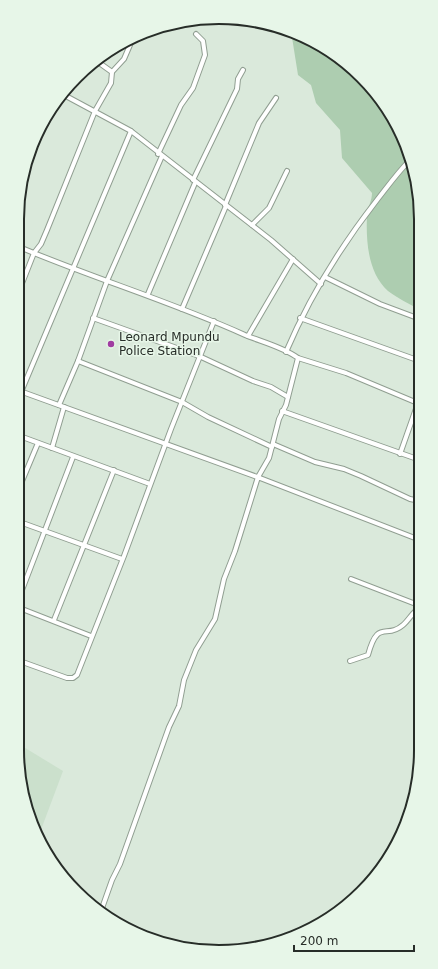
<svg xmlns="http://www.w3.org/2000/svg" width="438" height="969" viewBox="0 0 438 969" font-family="'DejaVu Sans',sans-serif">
<rect width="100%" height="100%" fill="#dae9db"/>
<polygon fill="#cbe0cc" points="17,743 63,771 39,835 28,815"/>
<path fill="#adcdb0" d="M291,31L296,32L342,59L379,96L406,141L419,192L420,310C410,304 397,298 388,291C367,272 366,239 367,214C368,206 372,201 372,193L342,158L340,130L316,103L311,85L298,75Z"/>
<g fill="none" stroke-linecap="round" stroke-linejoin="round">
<g stroke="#65976b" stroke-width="1">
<polyline points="385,105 406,161"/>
<polyline points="408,163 415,175"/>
</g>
<g stroke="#909e91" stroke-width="6">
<g id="street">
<polyline points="112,72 124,59 133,38"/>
<polyline points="64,95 131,131 271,240 321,284"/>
<polyline points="158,154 181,105 193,88 205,55 203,41 196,34"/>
<polyline points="193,180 237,89 238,79 243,70"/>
<polyline points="225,205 259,123 276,98"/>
<polyline points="252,225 269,208 287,171"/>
<path d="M17,246C92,278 170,301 245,335C262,342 283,347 298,358L286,405L279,419L269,458L258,477L235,551L224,579L215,619L196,650L184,680L179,706L169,727L120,864L112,880L101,911"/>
<polyline points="325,277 380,304 420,319"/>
<polyline points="148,294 195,183"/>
<polyline points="17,296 34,253 41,244 47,230 95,111 111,83 112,72 98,62"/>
<polyline points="182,309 226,206"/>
<polyline points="93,318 199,356 253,381 271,387 288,397"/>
<polyline points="300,318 420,361"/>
<polyline points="248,336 293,259"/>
<path d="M286,352C309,298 341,246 377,200C388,186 398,172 410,160"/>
<polyline points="298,358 346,373 420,404"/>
<polyline points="78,361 182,402 208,417 272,447"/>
<polyline points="17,390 260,478 420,540"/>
<polyline points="21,392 131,131"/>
<polyline points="59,405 78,361 107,281 162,156"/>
<polyline points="282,411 420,460"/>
<polyline points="17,435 150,484"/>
<polyline points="273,444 315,462 344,469 361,476 410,499 420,501"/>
<polyline points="52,448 64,407"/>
<polyline points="400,454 418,403"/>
<polyline points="17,493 38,443"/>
<polyline points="17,521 122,559"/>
<polyline points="351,579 421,606"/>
<polyline points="17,603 73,457"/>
<polyline points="17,607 91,636"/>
<polyline points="54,620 114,470"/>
<polyline points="17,660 67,678 73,678 77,675 124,556 171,429 214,321"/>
<path d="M350,661L368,655C378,618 386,640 403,625C409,620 413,611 421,607"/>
</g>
</g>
<use href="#street" stroke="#fff" stroke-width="4"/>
</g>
<circle fill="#a03ca1" stroke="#e7f6e8" stroke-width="1.5" cx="111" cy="344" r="4"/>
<g text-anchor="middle" stroke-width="3" stroke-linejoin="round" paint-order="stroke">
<g font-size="12" fill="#272d28" stroke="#e7f6e8" text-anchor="start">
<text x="119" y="341">Leonard Mpundu<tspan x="119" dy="14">Police Station</tspan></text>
</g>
</g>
<path d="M0 0H438V969H0ZM219 24H219A195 195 0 0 1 414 219V750A195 195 0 0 1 219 945H219A195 195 0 0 1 24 750V219A195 195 0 0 1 219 24Z" fill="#e7f6e8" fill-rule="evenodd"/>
<path fill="none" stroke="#272d28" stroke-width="2" d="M219 24H219A195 195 0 0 1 414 219V750A195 195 0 0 1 219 945H219A195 195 0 0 1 24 750V219A195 195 0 0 1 219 24Z"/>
<path d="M294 945v6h120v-6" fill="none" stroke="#272d28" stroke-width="2"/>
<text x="300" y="945" font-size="12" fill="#272d28" stroke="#e7f6e8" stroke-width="3" paint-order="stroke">200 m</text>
</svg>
